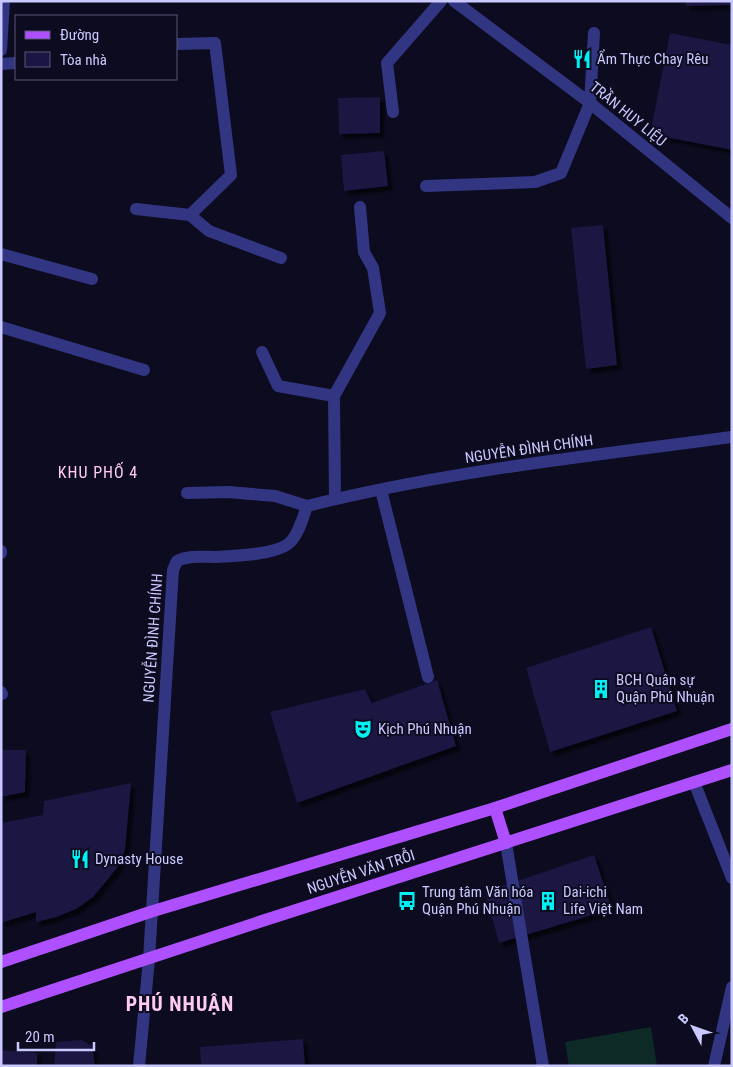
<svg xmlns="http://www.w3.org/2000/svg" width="733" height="1067" viewBox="0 0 733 1067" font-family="'Roboto Condensed',sans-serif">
<defs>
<filter id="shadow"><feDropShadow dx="4.5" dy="4.5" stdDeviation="1" flood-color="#0009"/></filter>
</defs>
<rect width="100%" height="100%" fill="#0c0b1f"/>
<polygon fill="#0d2a26" points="651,1027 657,1066 569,1066 565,1042"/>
<g fill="#1a1542" filter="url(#shadow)">
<polygon points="686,1 732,1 732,5 686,6"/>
<polygon points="670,33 732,45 732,150 650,134"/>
<polygon points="380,97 380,133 339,134 338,98"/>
<polygon points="384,151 388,186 344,191 341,155"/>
<polygon points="603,225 617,365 586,369 571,228"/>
<polygon points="651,627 677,711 550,752 526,668"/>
<polygon points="437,680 456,746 297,803 270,712 365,689 372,703"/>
<polygon points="1,750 26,750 25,792 1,797"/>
<polygon points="131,783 125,850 117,868 93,897 76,909 56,917 36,922 36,912 1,923 1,823 43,815 44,801"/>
<polygon points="594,855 612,909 499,943 485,892"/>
<polygon points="303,1039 305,1066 201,1066 200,1047"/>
<polygon points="82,1040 92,1046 95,1066 54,1066 56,1042"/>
<polygon points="1,1050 37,1053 37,1066 1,1066"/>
</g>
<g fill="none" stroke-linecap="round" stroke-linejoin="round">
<g stroke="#323682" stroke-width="12">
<polyline points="176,44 215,43 231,175 190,215"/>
<polyline points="1,64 16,63"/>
<polyline points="393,112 387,63 441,1"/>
<polyline points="426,186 535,182 561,173 590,103 594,33"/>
<polyline points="136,209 190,215 209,231 281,258"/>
<polyline points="1,254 92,279"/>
<polyline points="1,327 144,370"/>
<polyline points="262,352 278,386 334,396"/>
<polyline points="187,493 228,492 275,496 307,506"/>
<polyline points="335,499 334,396 380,313 373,268 364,252 360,207"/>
</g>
<g stroke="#323682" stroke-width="12">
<polyline points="1,50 4,1"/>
<polyline points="381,490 428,677"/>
<polyline points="1,551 1,553"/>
<polyline points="1,692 2,694"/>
<polyline points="694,782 732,878"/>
<polyline points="506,843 543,1066"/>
<path d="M139,1066L149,959L173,570L177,561C189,555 202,557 215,557C234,556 273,555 288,544C298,537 303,517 307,506C446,471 590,456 732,437"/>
<polyline points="714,1066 732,987"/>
</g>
<polyline stroke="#323682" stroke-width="12" points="454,1 590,103 732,218"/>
<g stroke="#ae50ff" stroke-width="12">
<polyline points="495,808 506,843"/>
<polyline points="1,962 150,912 495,808 732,729"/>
<polyline points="1,1007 262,921 732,770"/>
</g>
</g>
<defs>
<g id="restaurant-bare" transform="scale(1.5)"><path d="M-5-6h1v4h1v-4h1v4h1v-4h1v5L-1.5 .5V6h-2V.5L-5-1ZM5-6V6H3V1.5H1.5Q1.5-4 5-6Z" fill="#00f1f4" stroke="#0c0b1f" stroke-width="2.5" paint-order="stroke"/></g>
<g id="building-bare" transform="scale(1.5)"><path d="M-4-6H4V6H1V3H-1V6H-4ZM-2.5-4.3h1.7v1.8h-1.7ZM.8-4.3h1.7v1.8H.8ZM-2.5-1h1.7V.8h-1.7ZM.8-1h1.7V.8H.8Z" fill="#00f1f4" stroke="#0c0b1f" stroke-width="2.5" paint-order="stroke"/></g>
<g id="theatre-bare" transform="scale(1.5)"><path d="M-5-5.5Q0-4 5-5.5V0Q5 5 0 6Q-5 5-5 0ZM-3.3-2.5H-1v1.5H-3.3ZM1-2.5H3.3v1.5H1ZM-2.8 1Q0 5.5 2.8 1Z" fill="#00f1f4" stroke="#0c0b1f" stroke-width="2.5" paint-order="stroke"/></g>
<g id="bus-bare" transform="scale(1.5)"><path d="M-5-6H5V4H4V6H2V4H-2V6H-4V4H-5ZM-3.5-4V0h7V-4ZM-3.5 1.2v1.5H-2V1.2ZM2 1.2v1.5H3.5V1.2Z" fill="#00f1f4" stroke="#0c0b1f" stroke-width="2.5" paint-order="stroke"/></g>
</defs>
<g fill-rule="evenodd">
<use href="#restaurant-bare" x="582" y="59"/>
<use href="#building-bare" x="601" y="689"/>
<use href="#theatre-bare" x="363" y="729"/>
<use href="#restaurant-bare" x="80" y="859"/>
<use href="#bus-bare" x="407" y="901"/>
<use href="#building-bare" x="548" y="901"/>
</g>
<g text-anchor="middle" stroke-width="4" stroke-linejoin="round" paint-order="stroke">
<g font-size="15" fill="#cac9ff" stroke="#0c0b1f" text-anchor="start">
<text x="597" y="64">Ẩm Thực Chay Rêu</text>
<text x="616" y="685">BCH Quân sự<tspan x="616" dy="17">Quận Phú Nhuận</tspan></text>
<text x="378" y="734">Kịch Phú Nhuận</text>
<text x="95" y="864">Dynasty House</text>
<text x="422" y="897">Trung tâm Văn hóa<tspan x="422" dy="17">Quận Phú Nhuận</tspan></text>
<text x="563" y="897">Dai-ichi<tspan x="563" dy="17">Life Việt Nam</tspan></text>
</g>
<g font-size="15" fill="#cac9ff" stroke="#0c0b1f">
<text transform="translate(628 114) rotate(39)" y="5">TRẦN HUY LIỆU</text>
<text transform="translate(529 449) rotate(-8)" y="5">NGUYỄN ĐÌNH CHÍNH</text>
<text transform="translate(153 638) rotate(-86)" y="5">NGUYỄN ĐÌNH CHÍNH</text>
<text transform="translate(361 872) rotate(-18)" y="5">NGUYỄN VĂN TRỖI</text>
</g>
<g font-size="16" letter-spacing="1" fill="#ffcbf1" stroke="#0c0b1f">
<text x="98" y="478">KHU PHỐ 4</text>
</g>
<g font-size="20" font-weight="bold" letter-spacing="1" fill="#ffcbf1" stroke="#0c0b1f">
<text x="180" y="1011">PHÚ NHUẬN</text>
</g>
</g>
<rect width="733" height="1067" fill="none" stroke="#cac9ff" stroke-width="5"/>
<rect x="15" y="15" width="162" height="65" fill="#0c0b1f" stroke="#585779"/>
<rect x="25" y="31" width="25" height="8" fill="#ae50ff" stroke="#585779"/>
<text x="60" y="40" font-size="15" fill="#cac9ff">Đường</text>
<rect x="25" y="52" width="25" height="15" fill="#1a1542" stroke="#585779"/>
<text x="60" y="65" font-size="15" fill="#cac9ff">Tòa nhà</text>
<g transform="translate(693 1027) rotate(311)" stroke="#0c0b1f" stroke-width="4" paint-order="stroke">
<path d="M0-4L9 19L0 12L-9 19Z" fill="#cac9ff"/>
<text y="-8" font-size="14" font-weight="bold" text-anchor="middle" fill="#cac9ff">B</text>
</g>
<path d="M18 1042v8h76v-8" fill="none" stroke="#cac9ff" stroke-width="2.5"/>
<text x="25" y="1042" font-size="15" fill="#cac9ff" stroke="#0c0b1f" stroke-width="4" paint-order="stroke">20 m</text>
</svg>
